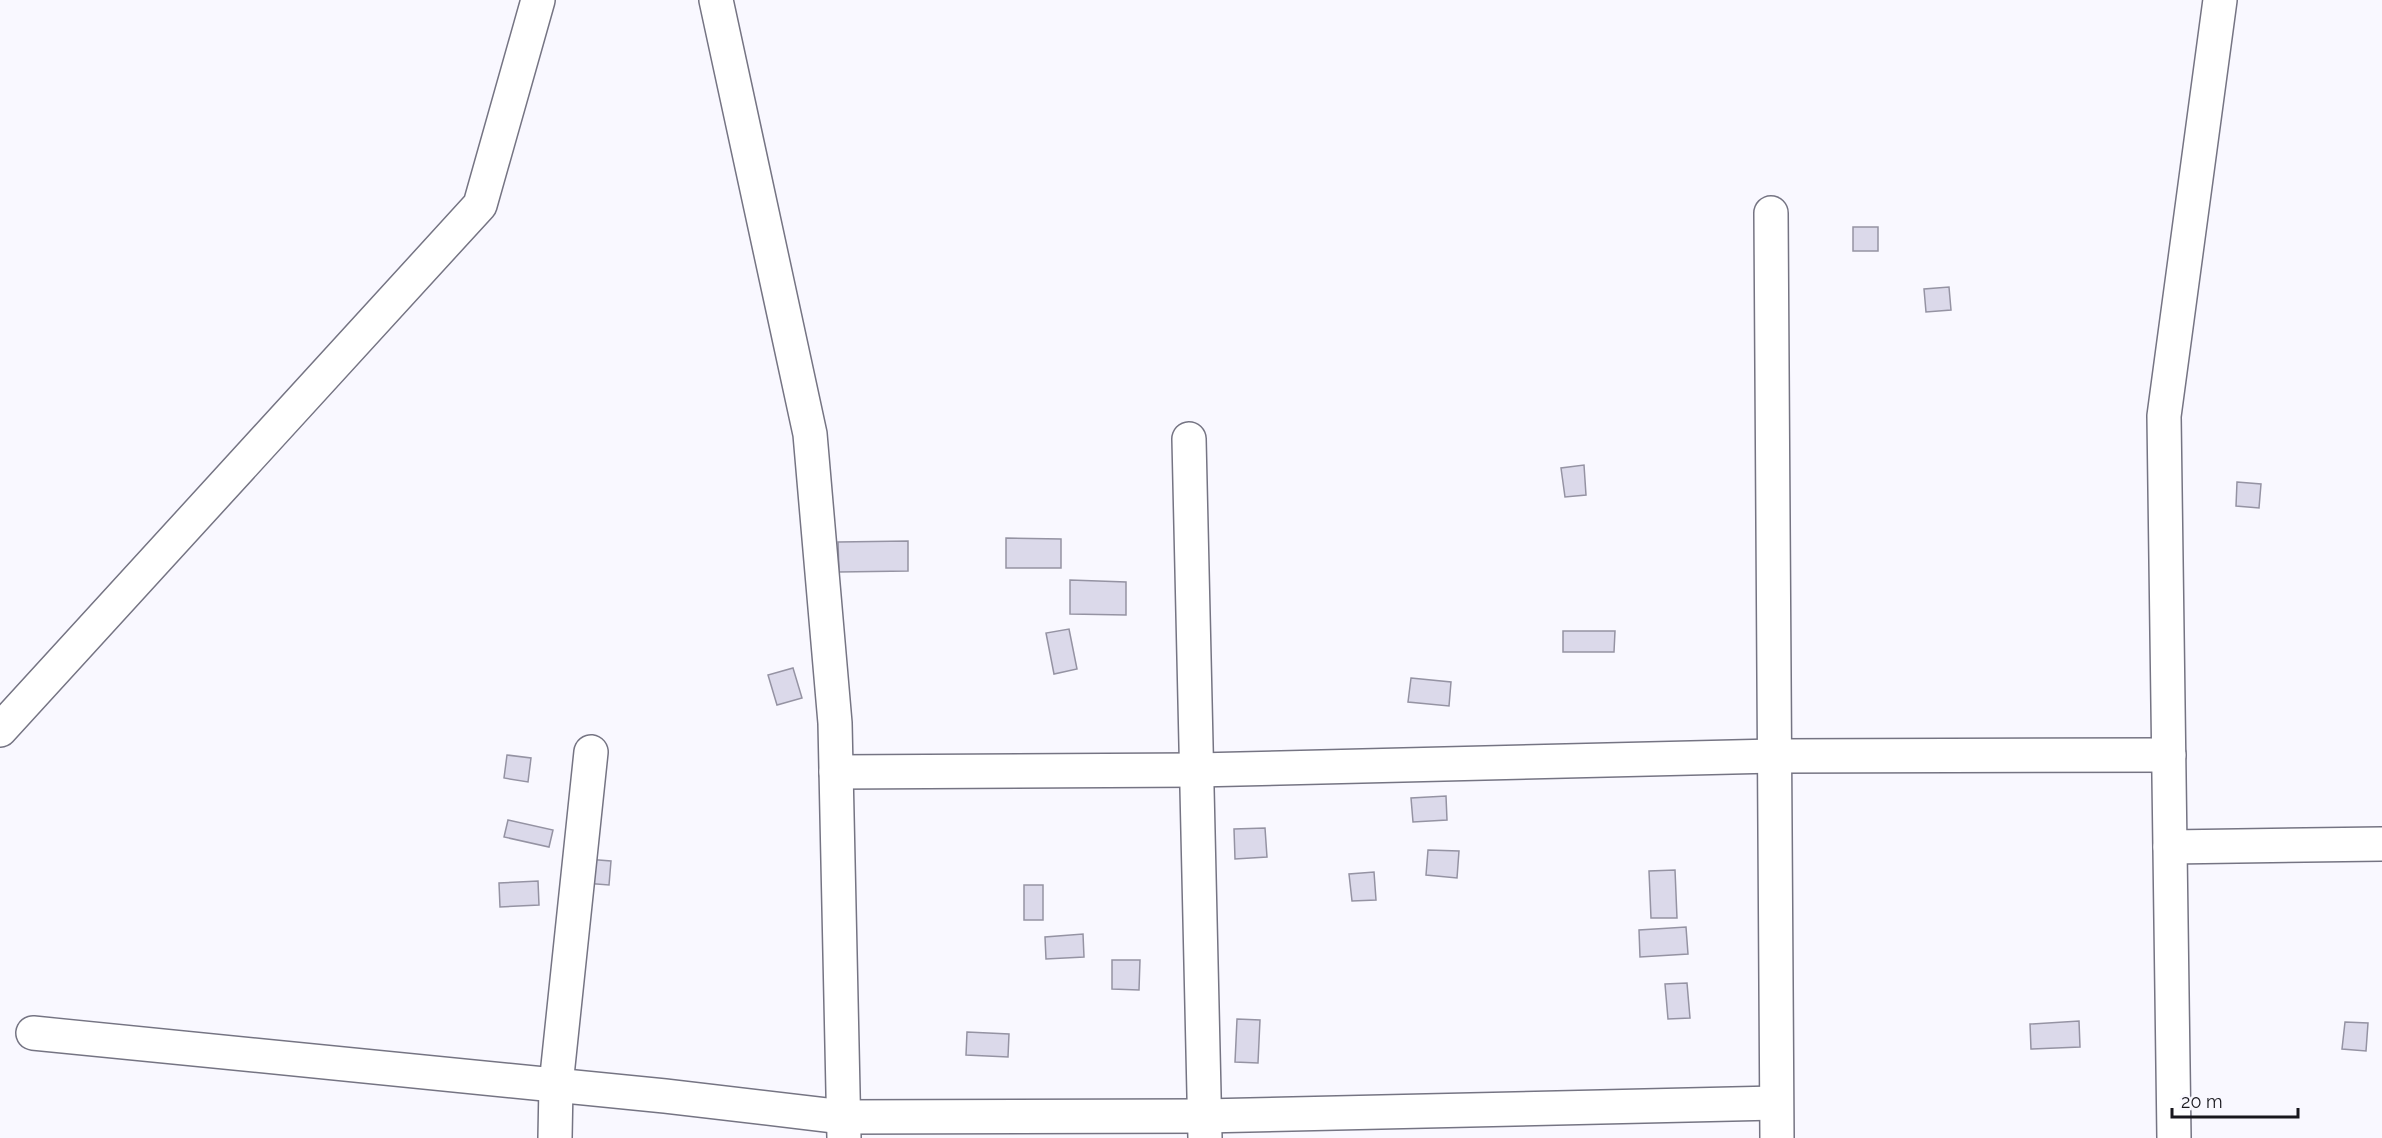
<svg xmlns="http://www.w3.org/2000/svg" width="2382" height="1138" viewBox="0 0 2382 1138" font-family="Raleway,sans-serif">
<rect width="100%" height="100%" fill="#f9f8ff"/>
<g fill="#dbd9ea" stroke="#9593a3" stroke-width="1.5">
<rect x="1853" y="227" width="25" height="24"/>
<polygon points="1949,287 1951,310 1926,312 1924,289"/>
<polygon points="1584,465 1586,495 1565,497 1561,468"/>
<polygon points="2237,482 2261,484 2259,508 2236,506"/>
<polygon points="1006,538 1061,539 1061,568 1006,568"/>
<polygon points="908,541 908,571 839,572 838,542"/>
<polygon points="1070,580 1126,582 1126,615 1070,614"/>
<polygon points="1069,629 1077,669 1054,674 1046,633"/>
<polygon points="1563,631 1615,631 1614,652 1563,652"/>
<polygon points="793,668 802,698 777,705 768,675"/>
<polygon points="1411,678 1451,682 1449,706 1408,702"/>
<polygon points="507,755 531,758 528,782 504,778"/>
<polygon points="1446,796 1447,820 1413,822 1411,798"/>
<polygon points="508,820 553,830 549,847 504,837"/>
<polygon points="1265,828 1267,857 1235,859 1234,829"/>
<polygon points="1428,850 1459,851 1457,878 1426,875"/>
<polygon points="586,859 611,861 609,885 584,883"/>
<polygon points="1675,870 1677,918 1651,918 1649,871"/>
<polygon points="1374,872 1376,900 1352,901 1349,874"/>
<polygon points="538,881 539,905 500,907 499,883"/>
<rect x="1024" y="885" width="19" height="35"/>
<polygon points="1686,927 1688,954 1640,957 1639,930"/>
<polygon points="1083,934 1084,957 1046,959 1045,937"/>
<polygon points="1112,960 1140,960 1139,990 1112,989"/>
<polygon points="1687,983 1690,1018 1668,1019 1665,984"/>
<polygon points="1237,1019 1260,1020 1258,1063 1235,1062"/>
<polygon points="2079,1021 2080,1047 2031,1049 2030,1024"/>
<polygon points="2345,1022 2368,1023 2366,1051 2342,1049"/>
<polygon points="967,1032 1009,1034 1008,1057 966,1055"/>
</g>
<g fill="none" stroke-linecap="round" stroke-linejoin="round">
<g stroke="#757483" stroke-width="36">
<g id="minor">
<polyline points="716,0 810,434 835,723 844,1138"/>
<polyline points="1771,213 1777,1138"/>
<polyline points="1189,439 1205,1138"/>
<polyline points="0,730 480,205 538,0"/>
<polyline points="836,772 1197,770 1774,756 2169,755"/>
<polyline points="2170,847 2382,844"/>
<polyline points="33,1033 665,1096 843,1117 1204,1116 1776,1103"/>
<polyline points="555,1138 556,1085 591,752"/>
<polyline points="2174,1138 2164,416 2220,0"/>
</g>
</g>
<use href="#minor" stroke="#fff" stroke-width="33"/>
</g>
<path d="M2172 1108v9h126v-9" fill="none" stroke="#18171d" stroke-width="3"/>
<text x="2181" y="1108" font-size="18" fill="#18171d" stroke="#f9f8ff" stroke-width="4.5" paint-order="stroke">20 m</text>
</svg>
